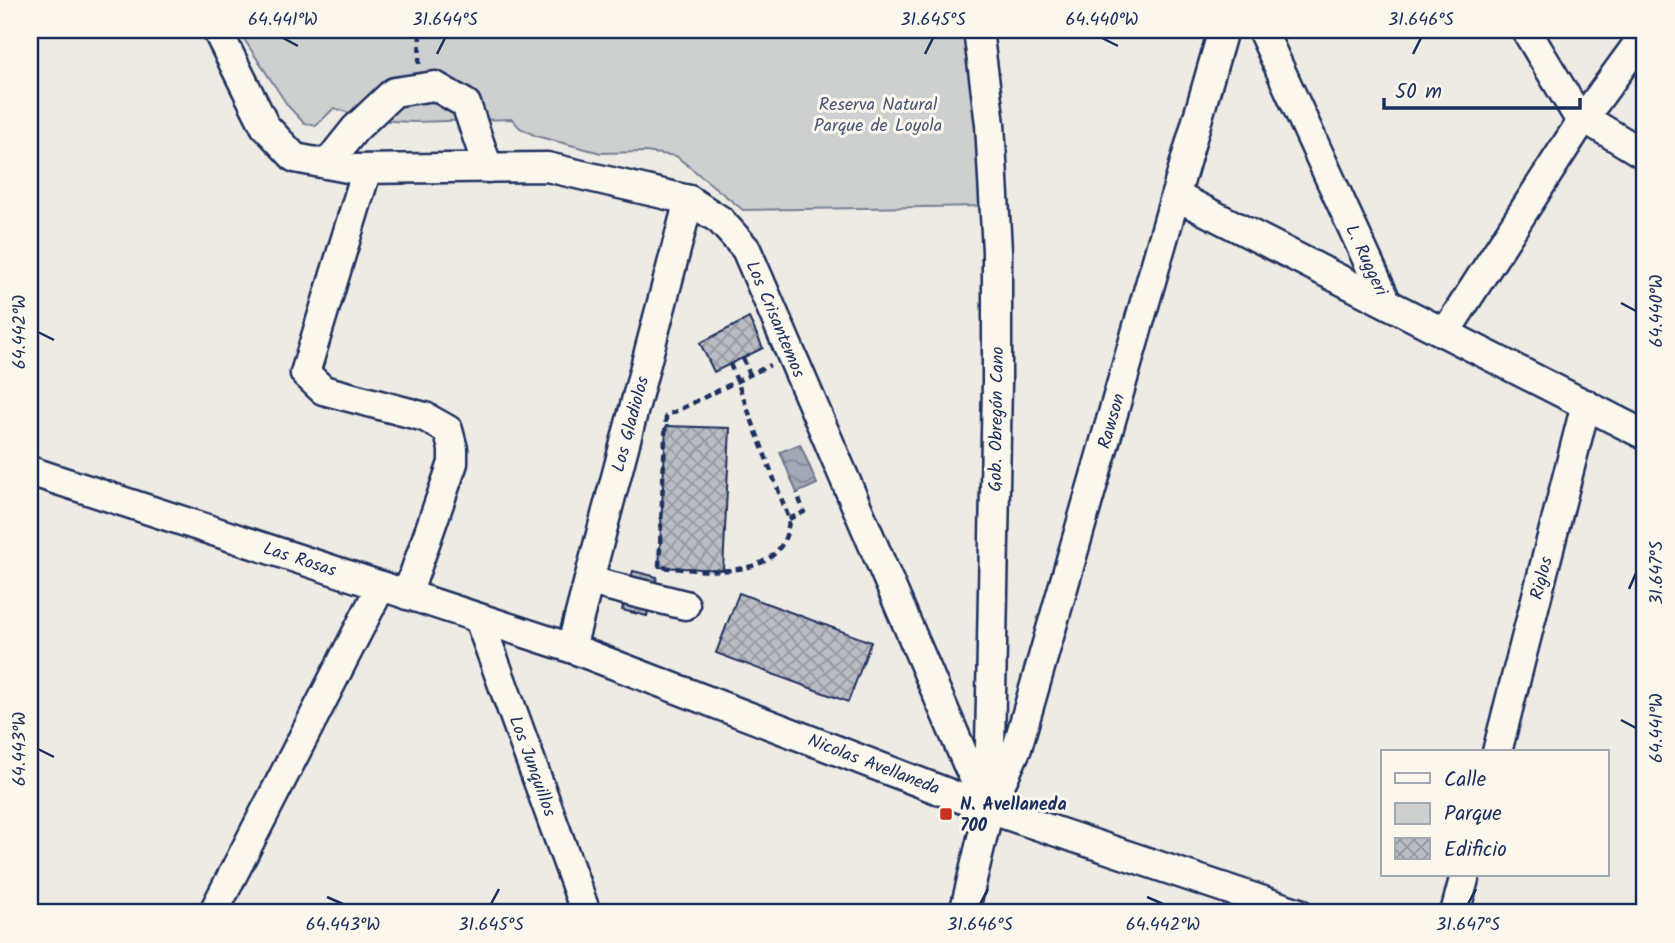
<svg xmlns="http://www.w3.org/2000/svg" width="1675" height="943" viewBox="0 0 1675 943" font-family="Kalam,sans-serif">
<defs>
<pattern id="water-waves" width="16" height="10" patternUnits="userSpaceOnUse" patternTransform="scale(1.75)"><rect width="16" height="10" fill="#a3a8b4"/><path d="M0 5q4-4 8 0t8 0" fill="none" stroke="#848996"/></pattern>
<pattern id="building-cross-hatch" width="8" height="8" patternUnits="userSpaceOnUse" patternTransform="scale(1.75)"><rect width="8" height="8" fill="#b9bcc3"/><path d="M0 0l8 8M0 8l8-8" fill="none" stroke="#9699a2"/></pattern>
</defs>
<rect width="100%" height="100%" fill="#eeebe4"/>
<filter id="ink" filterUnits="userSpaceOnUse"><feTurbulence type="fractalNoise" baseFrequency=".0143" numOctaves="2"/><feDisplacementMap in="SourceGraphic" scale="14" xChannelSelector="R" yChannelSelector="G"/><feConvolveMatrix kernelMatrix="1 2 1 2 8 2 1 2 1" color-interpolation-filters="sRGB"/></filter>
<g filter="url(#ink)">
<polygon fill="#cecfcf" stroke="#747f96" stroke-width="2" points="238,30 968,30 984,206 743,210 676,156 645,152 601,153 536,136 520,128 512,119 414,122 370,120 334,108 316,126 304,123 288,106"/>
<polygon fill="url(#water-waves)" stroke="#6d7892" stroke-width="2" points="800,444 817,484 797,493 780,452"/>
<g fill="url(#building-cross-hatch)" stroke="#1b2f5e" stroke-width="2">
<polygon points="749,318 763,348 714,372 700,343"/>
<polygon points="666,426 730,428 723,570 659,567"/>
<polygon points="633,571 657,577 647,616 622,610"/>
<polygon points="739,593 871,642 848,702 716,653"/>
</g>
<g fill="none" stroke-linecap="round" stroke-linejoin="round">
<g stroke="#1b2f5e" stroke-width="33">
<g id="minor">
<polyline points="217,30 265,126 295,158 353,169 547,167 689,200 720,220 746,249 966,761 989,809"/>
<polyline points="978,30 990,124 997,251 997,383 989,799"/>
<polyline points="1262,30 1387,303"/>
<polyline points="1526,30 1576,113 1645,155"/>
<polyline points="327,164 355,129 394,92 435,86 466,104 488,168"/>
<polyline points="367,169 305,373 323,390 425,417 448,430 453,449 453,463 407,595"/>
<polyline points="1176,196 1645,435"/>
<polyline points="1445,333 1583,119 1645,34"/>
<polyline points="30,471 571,648 989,809 1299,913"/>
<polyline points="589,581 685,605"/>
<polyline points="479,619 586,913"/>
<polyline points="571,648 689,200"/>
<polyline points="1497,752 1586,404"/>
<polyline points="213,913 381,586"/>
<polyline points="964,913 989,809 1017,748 1223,30"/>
<polyline points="1455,913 1465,875"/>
</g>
</g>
<g stroke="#1b2f5e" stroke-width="4.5" stroke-dasharray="7 5" stroke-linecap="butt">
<polyline points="419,64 420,30"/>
<polyline points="743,358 750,375"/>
<path d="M730,364L737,381L789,519C785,585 704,570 659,567L666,416C701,399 735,382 770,365"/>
<polyline points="789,519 804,512 797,493"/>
</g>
<use href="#minor" stroke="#fbf7ec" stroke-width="28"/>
</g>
</g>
<path fill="none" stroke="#1b2f5e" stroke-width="2.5" d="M283,38L298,46M1102,38L1118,46M437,54L445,38M925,54L933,38M1413,54L1421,38M1621,303L1636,311M38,332L54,340M1629,589L1636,573M1621,720L1636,728M38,749L54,757M327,897L343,904M1147,897L1163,904M491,904L499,889M980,904L988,889M1468,904L1476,889"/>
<rect fill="#c8321e" stroke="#fbf7ec" stroke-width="2.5" x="939" y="807" width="14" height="14" rx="3.5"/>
<g text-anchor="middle" stroke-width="6" stroke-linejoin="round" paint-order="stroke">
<g font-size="18" fill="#48577a" stroke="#fbf7ec">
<text x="878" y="110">Reserva Natural<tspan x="878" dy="21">Parque de Loyola</tspan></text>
</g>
<g font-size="18" fill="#1b2f5e" stroke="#fbf7ec">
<text transform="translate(1367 260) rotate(65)" y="6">L. Ruggeri</text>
<text transform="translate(776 319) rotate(67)" y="6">Los Crisantemos</text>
<text transform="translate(996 419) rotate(-89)" y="6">Gob. Obregón Cano</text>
<text transform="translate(1111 421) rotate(-74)" y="6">Rawson</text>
<text transform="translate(630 424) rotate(-75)" y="6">Los Gladiolos</text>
<text transform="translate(300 559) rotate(18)" y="6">Las Rosas</text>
<text transform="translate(1541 578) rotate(-76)" y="6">Riglos</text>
<text transform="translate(874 764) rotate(21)" y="6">Nicolas Avellaneda</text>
<text transform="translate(533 766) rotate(70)" y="6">Los Junquillos</text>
</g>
<g font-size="18" font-weight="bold" fill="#1b2f5e" stroke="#fbf7ec" text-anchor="start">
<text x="960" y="810">N. Avellaneda<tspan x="960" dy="21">700</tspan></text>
</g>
</g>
<rect width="1675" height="943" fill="none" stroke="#fbf7ec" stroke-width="77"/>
<rect x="1381" y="750" width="228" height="126" fill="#fbf7ec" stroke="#a1a7b3" stroke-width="2"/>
<rect x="1395" y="773" width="35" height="10" fill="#fbf7ec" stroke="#a1a7b3" stroke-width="2"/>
<text x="1444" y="786" font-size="21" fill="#1b2f5e">Calle</text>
<rect x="1395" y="803" width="35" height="21" fill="#cecfcf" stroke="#a1a7b3" stroke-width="2"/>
<text x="1444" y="820" font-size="21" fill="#1b2f5e">Parque</text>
<rect x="1395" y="838" width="35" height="21" fill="url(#building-cross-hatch)" stroke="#a1a7b3" stroke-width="2"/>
<text x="1444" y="856" font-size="21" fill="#1b2f5e">Edificio</text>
<path d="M1384 98v10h196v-10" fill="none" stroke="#1b2f5e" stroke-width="3.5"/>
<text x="1395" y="98" font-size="21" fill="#1b2f5e" stroke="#fbf7ec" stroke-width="5" paint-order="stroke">50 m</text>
<rect x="38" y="38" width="1598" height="866" fill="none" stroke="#1b2f5e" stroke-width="2.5"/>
<g font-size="18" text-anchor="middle" fill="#1b2f5e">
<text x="283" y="25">64.441°W</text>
<text x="445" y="25">31.644°S</text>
<text x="933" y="25">31.645°S</text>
<text x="1102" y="25">64.440°W</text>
<text x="1421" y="25">31.646°S</text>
<text transform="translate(1656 311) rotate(-90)" y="6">64.440°W</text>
<text transform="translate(19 332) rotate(-90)" y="6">64.442°W</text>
<text transform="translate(1656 573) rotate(-90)" y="6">31.647°S</text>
<text transform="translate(1656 728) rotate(-90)" y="6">64.441°W</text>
<text transform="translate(19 749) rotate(-90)" y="6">64.443°W</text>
<text x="343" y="930">64.443°W</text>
<text x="491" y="930">31.645°S</text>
<text x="980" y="930">31.646°S</text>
<text x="1163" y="930">64.442°W</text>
<text x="1468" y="930">31.647°S</text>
</g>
</svg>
